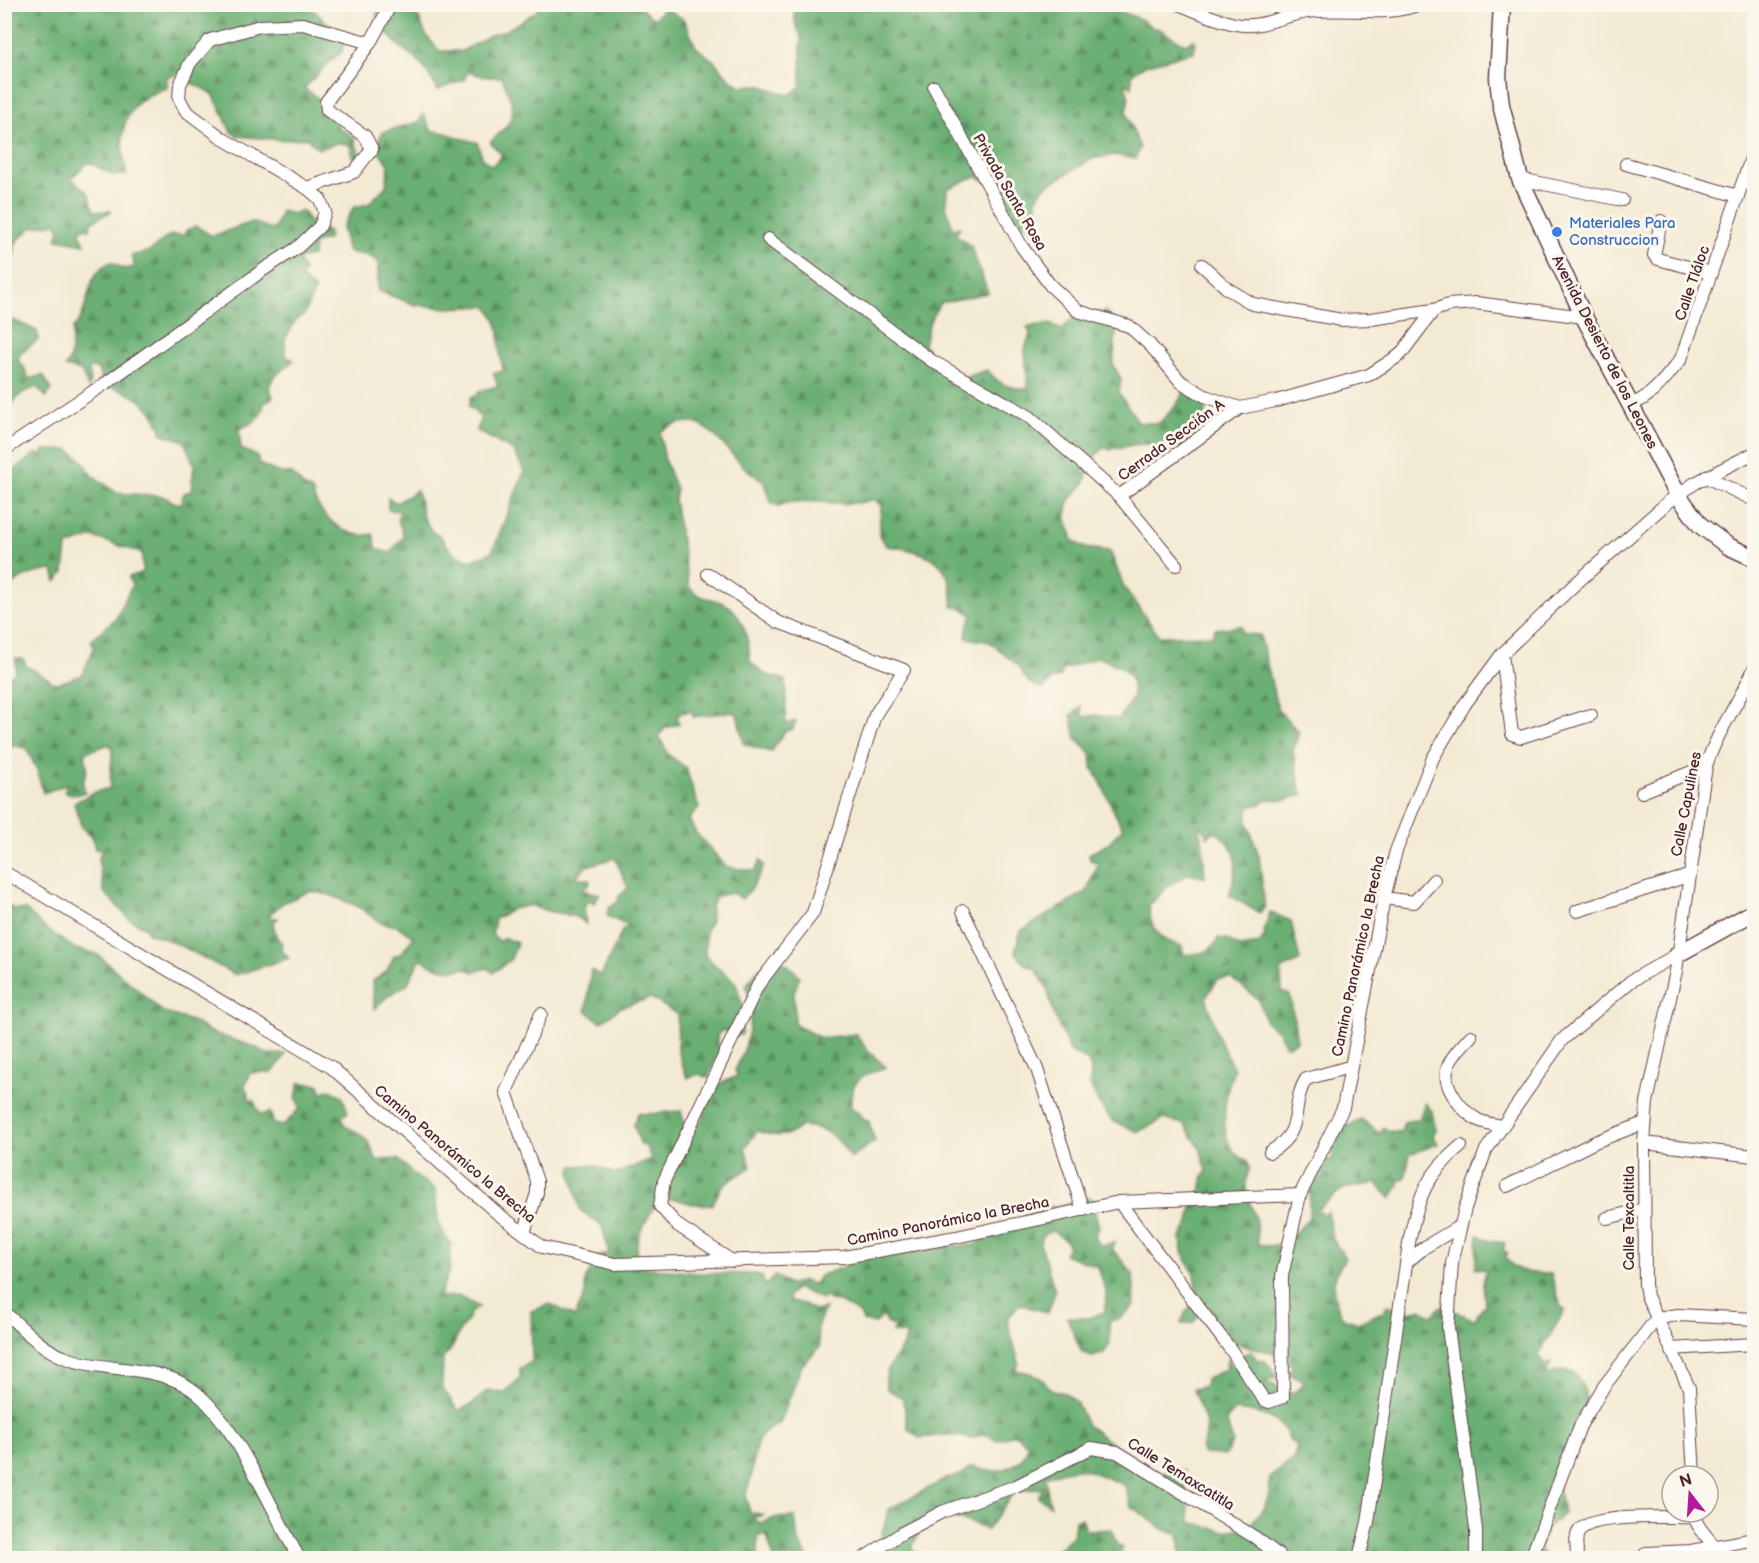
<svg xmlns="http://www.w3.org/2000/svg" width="1759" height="1563" viewBox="0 0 1759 1563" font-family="'Balsamiq Sans',sans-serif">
<defs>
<pattern id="forest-firs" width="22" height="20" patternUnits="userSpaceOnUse" patternTransform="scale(1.5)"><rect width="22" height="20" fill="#6baf73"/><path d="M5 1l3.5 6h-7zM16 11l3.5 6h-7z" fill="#5a8e5f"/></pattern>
</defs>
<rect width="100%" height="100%" fill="#fbf7ec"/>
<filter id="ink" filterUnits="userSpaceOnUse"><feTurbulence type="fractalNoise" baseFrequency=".0167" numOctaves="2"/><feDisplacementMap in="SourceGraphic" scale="12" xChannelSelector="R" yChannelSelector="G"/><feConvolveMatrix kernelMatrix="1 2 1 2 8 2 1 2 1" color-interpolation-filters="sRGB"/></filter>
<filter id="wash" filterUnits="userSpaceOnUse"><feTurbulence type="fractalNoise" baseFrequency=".008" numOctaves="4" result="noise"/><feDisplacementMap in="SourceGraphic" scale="24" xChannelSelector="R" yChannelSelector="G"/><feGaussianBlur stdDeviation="1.35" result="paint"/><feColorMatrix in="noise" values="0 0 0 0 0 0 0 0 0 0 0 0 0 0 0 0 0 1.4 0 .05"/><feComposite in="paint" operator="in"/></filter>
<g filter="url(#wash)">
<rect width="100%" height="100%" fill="#f3ead3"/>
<g fill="url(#forest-firs)" stroke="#5a674f" stroke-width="1.5">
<path d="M5,5H308L330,25L341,31L344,40L342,52C327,62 317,76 304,88L318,98L338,127L354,138L362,163L353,158L349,144L338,143L318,149L307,138L281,140L239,136L231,132L213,94L193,84L182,73L167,77V88C135,97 119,118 123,152C124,160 127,166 126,175H112L89,162L71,178L89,194L94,211H112L91,222L90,229L82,228L80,233L85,244L56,239L60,232L57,223L33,227L16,242L11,270L5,275Z"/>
<path d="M406,5H418V7L411,14H417L426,35L439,51H462L491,35L507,30L534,13L542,5H637L654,19L665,7L684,20L696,47L714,61L729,78L741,86L759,85L789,95L801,86V36L795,22L794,5H1106L1142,20L1155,29L1158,28L1184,44L1195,40L1194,52L1145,65L1132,74V87L1125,83L1129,98L1126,112L1140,148L1135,159L1114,155L1092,159L1044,187L1036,199L1040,226C1026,226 1019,221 1006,219L998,199L1001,194L994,186L976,176L947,189L946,206L953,229L960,227L956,235L971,246L988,293L940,303L930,321L924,344L934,360L964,377L987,370C1003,387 1005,387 1028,389L1025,349L1030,334L1027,327L1050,323L1061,330L1075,316L1106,311L1117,323L1113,365L1121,379L1119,393L1139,423H1159C1173,410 1184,399 1187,380C1213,405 1205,407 1203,441L1164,454C1145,433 1125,452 1104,448L1092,459L1084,484L1069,501L1066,516L1073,541L1085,548L1110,551L1124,587L1159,636L1212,635L1215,629L1241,626L1243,634L1260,635L1278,710L1299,732L1293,751L1302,795L1285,800L1267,799L1261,804L1249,807L1247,821L1259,856L1265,908L1259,913L1229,895C1239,866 1241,849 1214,831L1208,837L1201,826L1199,830L1202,838L1205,878L1190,873L1169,885L1149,906C1149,928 1160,941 1182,946L1184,955C1199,953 1211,954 1218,938L1227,939L1239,947L1259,944L1265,935L1264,931L1270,912L1291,921L1300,960L1281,970L1282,992L1290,995L1297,1041L1286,1046L1278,1031L1266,1022L1259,1000L1231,978L1218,979L1206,997L1220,1042L1234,1069C1224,1095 1215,1148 1246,1160L1250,1167C1242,1189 1247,1193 1254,1214C1257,1223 1257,1235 1258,1244C1284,1251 1290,1235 1309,1219L1310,1174L1319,1161L1333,1159L1332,1152L1325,1146L1336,1129L1345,1128L1361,1119L1380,1134L1383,1127L1389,1131L1401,1132L1404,1122L1419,1119L1425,1103L1432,1111L1436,1130L1433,1135L1438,1144L1410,1154L1405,1178L1398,1182L1399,1185L1391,1199L1376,1183L1343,1189L1315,1211L1321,1212L1323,1216L1328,1212L1332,1238L1345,1258C1330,1282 1330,1292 1343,1318L1358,1323L1384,1311L1387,1305C1400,1311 1407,1315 1421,1309L1432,1316L1442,1305L1474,1320L1485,1304L1483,1283L1486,1270L1475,1268L1478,1235L1490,1241L1505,1243L1503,1250L1508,1253L1505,1257C1517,1275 1531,1273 1551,1274L1561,1307L1565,1309L1539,1355L1545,1365L1551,1363L1546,1375C1551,1374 1558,1370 1564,1370C1587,1373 1587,1405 1589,1421L1554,1470L1564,1514L1547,1528L1539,1549L1548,1558H1180V1544L1177,1534C1158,1531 1148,1515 1131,1507L1125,1485C1087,1471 1085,1462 1045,1477L1050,1505L1038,1497L1043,1488L1014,1492L987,1530C967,1519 948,1516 926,1519L912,1547L917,1558H860L863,1552L880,1540L889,1509L946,1479L960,1475L973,1466C992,1477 1023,1469 1028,1445L1015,1434L997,1440L985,1434L973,1438L948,1435L919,1438L908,1429L903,1398L887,1389C880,1365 903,1356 907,1335L892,1332L895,1327L886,1323L884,1315L875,1324L863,1321L860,1314L838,1301L829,1300L826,1296L822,1299L796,1288L788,1296L790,1302L804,1304L816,1311L825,1308L817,1327L820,1347L802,1365L780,1423C753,1437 756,1445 752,1472C749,1495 741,1486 750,1512L764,1515L752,1518L760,1523L774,1518L795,1517L798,1540L808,1558H774L766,1534L758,1537V1558H5V902L13,909L26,910L46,929L76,949L97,954L163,1012L194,1022L210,1032L255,1047L267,1054H286L273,1072L250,1073L245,1086L250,1101L253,1100L261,1115L270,1112L274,1124L283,1126L300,1108L296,1098L299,1083L319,1084L321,1092L331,1090L342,1096L348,1112L342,1117L345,1126C363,1134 371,1141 376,1160L398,1159L414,1175L435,1189L439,1225L451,1245L450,1269L439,1297L459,1296L479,1307L470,1313C469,1322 466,1322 461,1329C453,1341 458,1344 443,1358L442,1387L458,1411L474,1403L487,1390L504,1393L520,1378V1368L532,1361L531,1311L551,1304L575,1317L585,1294V1280L591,1269L589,1263L597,1257L609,1253L602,1226L580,1210L571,1171L573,1166L594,1165L616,1174L651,1159L647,1147L640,1143L634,1125L638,1113C653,1116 665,1111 681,1111L685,1126L703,1120L705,1106L709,1105L715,1086L737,1076L735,1070C749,1044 755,1014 746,986C752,975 771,951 785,963C790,966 795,972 800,976L794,992L795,1025L821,1038L856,1034L867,1050L886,1067C860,1075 849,1081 851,1108L859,1112L865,1121L868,1120L875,1141L851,1158C837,1137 827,1127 801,1126C787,1140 773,1136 757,1131L745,1148L751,1167L722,1186L712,1205L692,1204L676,1199L657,1201C644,1228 630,1236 641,1267L696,1273L756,1274L762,1277L765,1286L775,1276L791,1285L803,1281L814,1284L819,1276L865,1258L897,1256L925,1247L974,1245L1038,1209L1082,1202L1087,1197L1101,1201L1094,1208L1099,1227L1094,1238L1102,1246L1114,1242L1113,1250L1133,1274L1135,1305L1121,1318L1109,1321L1110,1343L1104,1353L1092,1357L1081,1351L1067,1317L1088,1318L1105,1312L1106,1292L1098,1267L1064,1254L1068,1247L1067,1242L1053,1231L1044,1234L1040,1243L1055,1291L1048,1313L1019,1304L1007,1320L1019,1363L1016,1370L1030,1373L1042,1379L1053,1391L1065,1393L1076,1402L1087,1425L1152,1473L1184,1471L1190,1522L1223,1531L1247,1528C1264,1509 1270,1503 1270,1477L1294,1459L1297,1445L1290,1441C1282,1416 1258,1413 1236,1410L1226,1420L1233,1442L1225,1456L1202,1453L1201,1448C1214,1423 1199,1411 1193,1389L1205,1386L1206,1379L1226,1369L1227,1359L1237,1369L1239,1355L1251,1352L1258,1360L1265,1361L1278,1377L1265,1382L1294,1393L1305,1382L1289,1374L1293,1365L1278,1360L1272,1352C1236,1346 1227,1344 1209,1311L1203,1309L1193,1323L1181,1324L1185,1313L1197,1298L1194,1274L1182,1251L1181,1237L1189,1223L1193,1201L1202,1189V1178L1207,1171L1200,1148L1184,1124L1163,1119L1138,1132L1112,1121L1099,1104L1090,1086L1091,1068L1087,1060L1070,1051L1054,1015L1047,988L1036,969L1023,963L1015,951L1021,931L1087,891L1098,863L1090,860L1089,854L1106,845L1123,828C1112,813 1101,776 1092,768L1091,753L1076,739L1071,715L1081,706L1083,717L1095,715L1119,719L1133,697L1131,678L1123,668L1098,657L1062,670L1061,677L1052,679L1044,689L1029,683L1018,666L990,642L966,638L968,625L973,615L959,607L952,606C954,560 927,551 887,546L879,536L881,506L874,499C842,511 808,494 778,506L770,502L763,480C723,462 711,398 660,432L665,461L676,489L674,500L689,587C702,601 707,596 723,603C744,612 749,642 750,661L764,674L786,680V724L796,721L793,729L785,731L771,752L744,744L737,714L729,712L693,717L692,711L680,713L677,718L679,724L665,728L659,736L668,754L686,768L699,808L689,820L696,833L727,867L755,871L760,860L764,866L751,889L742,899L732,893L717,896L711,905V921L706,929L705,956L736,983L744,1010L741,1014L742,1034L735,1037L723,1030L717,1035L720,1054L717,1055L708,1078L699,1074L687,1078L678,1052L677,1014L651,998L621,1007L601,1022L586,1011L591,970L601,976L623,929L630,927L607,916L609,907L619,901L618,897L628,888L615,858L587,866L575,877L589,879L590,883L582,890L600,894L594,903L588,900L584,908L586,924C573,910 549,916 532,905L512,909L495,919L492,935L499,941L505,938L517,943L511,959L493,973L488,968L473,972L465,968C451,973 431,968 421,958L407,985L389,995L374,1009L373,981L386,972L394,956L400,954L414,937L397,926L381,923L357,906L330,895L310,891L283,903L267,917L278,918L273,923L277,938L282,943L281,950L289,958L236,975C211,963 173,938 148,934L146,928L129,919L104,892L98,859L102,851L95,849L92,837L82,828L74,803L92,793L110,788L112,752L110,744L86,752C84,758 87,761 87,767C87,778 80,779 85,792L76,795L64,792L68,784L43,793L37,770L26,748L15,746L5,750V669L12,677L16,669V658L24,660L26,666L49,679L51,682L59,683L82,675L94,648L91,640L116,618L132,585L129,577L143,572L142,553L93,537L67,546L64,572L56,582L53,570C31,573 18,576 5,594L4,489L10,485L5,482V477L36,453L42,456L44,450H70L84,462L91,474L117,493L162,496L180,505L184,493L191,491L194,465L184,441L162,434C156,407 130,389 103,386L98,369L89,368L90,384L88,388L81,371L65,367L70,359L73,328C93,310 82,274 111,262L124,269L135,267L131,256C138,254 149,253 154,248C168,237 164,234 184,235L186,230L196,226L212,236L252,222L274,230L281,211L293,214L302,210L310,223L329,232L328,240L314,243L313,256L298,259L304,271L301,277L315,290L304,315L295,321L285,340V356L294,360L273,378L269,387L273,397L264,404C262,419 252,424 239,429L241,449L257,456L259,464L277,472L292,474L303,486L312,491C317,515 347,541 373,534L377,549L390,553L404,536L397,518L401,511L388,510V497L397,503L417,490L423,517L432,532L439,535L453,553L471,561L492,552L524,472L514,451L477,431L481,418L469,406L471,397L477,396L479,391L498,386L493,373L504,371C493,343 508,333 487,306L447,308L416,305L378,291V261L366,255L348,252L342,227L354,207L368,204L386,186L389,164L376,149L382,132L419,122L423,114L432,131C448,131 461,140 477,142L483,159L492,166L502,155L490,142C520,116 516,113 502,77H487L468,72L464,80L438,90C432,80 424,66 416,59C397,44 386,37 376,14L381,8Z"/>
<polygon points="13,320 37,331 39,339 20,354 18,361 24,367 29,379 43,375 52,390 46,397 37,387 22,393 7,409 11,420 5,424 5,323"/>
<polygon points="1082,1518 1086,1531 1112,1529 1116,1544 1122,1547 1120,1558 1047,1558 1073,1536 1075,1520"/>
</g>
</g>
<g filter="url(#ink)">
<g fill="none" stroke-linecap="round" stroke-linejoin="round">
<g stroke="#633d44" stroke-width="14">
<g id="street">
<path d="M1178,4C1196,11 1216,20 1235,24C1259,29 1279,17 1302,13C1341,5 1383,19 1420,4"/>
<polyline points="934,87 1022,247 1050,285 1078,311 1129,326 1150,345 1181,382 1205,396 1240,408 1276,401 1369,375 1400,355 1434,310"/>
<polyline points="1626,164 1738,196"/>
<polyline points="1520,179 1622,200"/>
<polyline points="307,188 354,172 372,149 365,136 327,110 326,102 370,43 391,4"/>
<polyline points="1661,221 1654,255 1658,259 1711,273"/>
<polyline points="768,239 932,361 1030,417 1119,496 1176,565"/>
<polyline points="1202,265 1228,289 1253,304 1342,320 1371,319 1434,310 1449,305 1476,303 1584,317"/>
<path d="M1629,405C1651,399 1667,376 1681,359L1754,150"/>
<polyline points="4,450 106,383 263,270 297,248 320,226 325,212 320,199 307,188 225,140 186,111 179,98 180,85 190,63 210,40 260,26 303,24 370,43"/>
<polyline points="1706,477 1754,500"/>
<polyline points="1119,496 1240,408"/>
<polyline points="708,574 778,622 904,670 875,715 813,913 758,985 664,1181 660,1206 677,1225 732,1261"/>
<polyline points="1502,654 1512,734 1521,737 1591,715"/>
<polyline points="1642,792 1706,766"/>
<polyline points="4,872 331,1067 497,1213 542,1247 615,1264 844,1257 956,1237 1119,1202 1300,1195"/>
<polyline points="1384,898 1414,902 1434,880"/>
<polyline points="963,911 1037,1069 1083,1210"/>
<polyline points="1577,911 1688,876"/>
<path d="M1471,1036C1463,1045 1450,1057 1447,1070C1443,1088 1463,1112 1478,1120C1484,1123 1493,1124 1500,1126"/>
<polyline points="1644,1143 1754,1156"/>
<path d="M1270,1152C1307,1130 1289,1107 1306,1079L1349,1067"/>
<polyline points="1507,1186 1595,1142 1644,1123"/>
<polyline points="1119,1202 1231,1350 1264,1400 1269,1402 1283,1397 1282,1276 1300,1195 1343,1108 1384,898 1396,851 1433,758 1465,704 1502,654 1573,586 1667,503 1695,483 1754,453"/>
<polyline points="1607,1218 1644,1209"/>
<polyline points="524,1233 537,1193 537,1181 506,1092 541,1014"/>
<polyline points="1407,1262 1425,1247 1460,1226"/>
<path d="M4,1312C24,1329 41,1349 66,1358C104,1372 149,1365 185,1385C232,1411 272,1512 299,1558"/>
<polyline points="1671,1349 1754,1344"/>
<path d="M1694,1476L1689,1388L1647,1296L1645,1285L1644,1143L1647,1102L1676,971L1706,766C1717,732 1739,702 1754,669"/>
<path d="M1694,1512C1694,1529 1715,1540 1719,1558"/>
<polyline points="1646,1553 1691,1551 1754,1539"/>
<polyline points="864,1558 902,1533 942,1512 1016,1486 1091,1448 1117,1452 1256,1538 1282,1558"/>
<path d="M1359,1558L1368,1522L1410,1237C1419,1195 1427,1174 1461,1146"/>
<polyline points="1476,1558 1476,1529 1448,1328 1452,1263 1465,1208 1486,1150 1562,1040 1631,981 1678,954"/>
<polyline points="1531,1558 1580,1426 1604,1386 1657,1318 1678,1315 1754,1319"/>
<path d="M1576,1558C1579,1549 1573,1540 1579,1531C1592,1513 1671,1518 1694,1517"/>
</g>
</g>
<g stroke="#633d44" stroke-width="19">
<g id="secondary">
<polyline points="1502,4 1498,78 1501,105 1520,179 1584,317 1678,495 1700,525 1728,546 1754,558"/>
<polyline points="1678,954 1754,912"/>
</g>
</g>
<use href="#street" stroke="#fff" stroke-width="12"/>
<use href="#secondary" stroke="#fff" stroke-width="16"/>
</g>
</g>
<circle fill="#3f7fe0" stroke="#fbf7ec" stroke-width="2" cx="1557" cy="232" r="6"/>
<g text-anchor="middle" stroke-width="6" stroke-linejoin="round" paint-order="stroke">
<g font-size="15" fill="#4a1f2b" stroke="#fbf7ec">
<text transform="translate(1010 192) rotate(60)" y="5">Privada Santa Rosa</text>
<text transform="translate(1692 283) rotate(-71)" y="5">Calle Tláloc</text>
<text transform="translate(1605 352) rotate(63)" y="5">Avenida Desierto de los Leones</text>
<text transform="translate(1171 440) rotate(-36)" y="5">Cerrada Sección A</text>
<text transform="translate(1686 804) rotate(-79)" y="5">Calle Capulines</text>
<text transform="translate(1358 956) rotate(-78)" y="5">Camino Panorámico la Brecha</text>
<text transform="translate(455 1154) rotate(40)" y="5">Camino Panorámico la Brecha</text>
<text transform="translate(1629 1218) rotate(-90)" y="5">Calle Texcaltitla</text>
<text transform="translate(948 1221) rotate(-11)" y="5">Camino Panorámico la Brecha</text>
<text transform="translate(1181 1474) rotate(32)" y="5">Calle Temaxcatitla</text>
</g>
<g font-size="15" fill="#366cbe" stroke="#fbf7ec" text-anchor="start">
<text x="1569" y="228">Materiales Para<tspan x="1569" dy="17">Construccion</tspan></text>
</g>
</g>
<rect width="1759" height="1563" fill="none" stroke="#fbf7ec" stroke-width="24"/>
<g transform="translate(1690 1494) rotate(343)"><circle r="28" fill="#fbf7ec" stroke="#b4a19f" stroke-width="1.5"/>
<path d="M0-4.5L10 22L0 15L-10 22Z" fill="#b5179e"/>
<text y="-9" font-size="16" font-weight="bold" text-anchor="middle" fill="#4a1f2b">N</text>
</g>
</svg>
